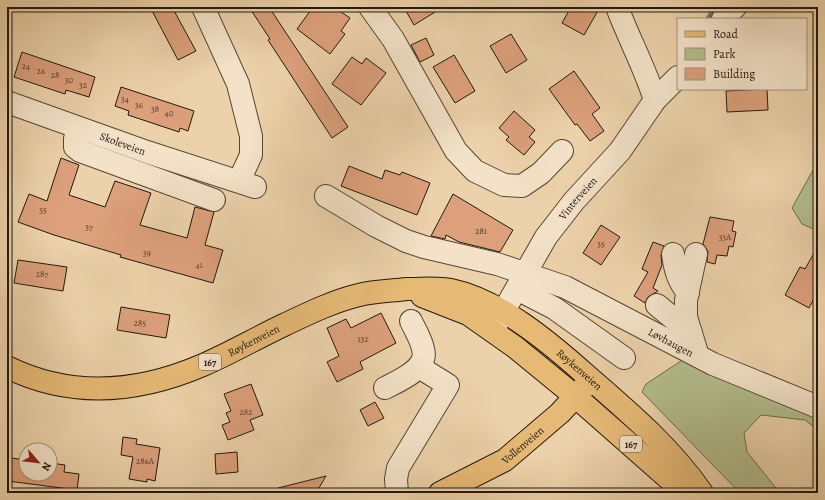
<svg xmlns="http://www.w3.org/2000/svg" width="825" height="500" viewBox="0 0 825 500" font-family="Alegreya,serif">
<rect width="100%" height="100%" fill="#ecd2aa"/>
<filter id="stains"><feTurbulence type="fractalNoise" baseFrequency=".005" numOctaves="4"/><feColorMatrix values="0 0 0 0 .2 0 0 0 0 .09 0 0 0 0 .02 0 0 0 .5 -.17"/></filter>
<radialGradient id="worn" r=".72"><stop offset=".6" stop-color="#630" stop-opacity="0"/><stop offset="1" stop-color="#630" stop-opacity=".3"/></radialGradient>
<g fill="#b2bd8d" stroke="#6a6b4f">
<polygon points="818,161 818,231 802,224 792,208"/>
<polygon points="690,355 818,412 818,430 805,420 761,415 744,433 747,452 780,493 740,493 642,392 646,384"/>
</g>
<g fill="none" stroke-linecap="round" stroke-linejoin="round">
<polyline stroke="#6a786a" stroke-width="5" points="708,19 716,7"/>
</g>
<g fill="#dca07b" stroke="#231911">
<polygon points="150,7 172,7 196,51 178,60"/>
<polygon points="249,7 269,7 348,127 332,138 268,40 270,39"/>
<polygon points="313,7 334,7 350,18 341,31 345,34 330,54 297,29"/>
<polygon points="413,7 443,7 414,25 406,11"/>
<polygon points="571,7 600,7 584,35 562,23"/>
<polygon points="511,34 527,60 506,73 490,46"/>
<polygon points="426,38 434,55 420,62 411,45"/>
<polygon points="22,52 95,77 89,97 66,90 65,94 14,77"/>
<polygon points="454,55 475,91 455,103 433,67"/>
<polygon points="352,57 362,64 366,58 386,73 361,105 332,84"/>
<polygon points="574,71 600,108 592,114 604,131 590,141 577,124 575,125 549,89"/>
<polygon points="121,87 194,111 188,131 180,128 179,132 128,115 129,111 115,106"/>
<polygon points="767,89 768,110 727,112 726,91"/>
<polygon points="514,111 535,130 529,137 535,142 524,155 506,140 509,137 499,128"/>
<polygon points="61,158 79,165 69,195 105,207 115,181 151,193 140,225 187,238 195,207 214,212 205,245 223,250 213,283 120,257 121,255 54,235 18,222 29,194 47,201"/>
<polygon points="349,166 382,179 385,170 400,175 402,172 430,183 417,215 341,186"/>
<polygon points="453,194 513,230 500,252 459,242 446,235 445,239 431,236"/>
<polygon points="710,217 734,221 732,231 736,232 733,247 729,246 727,256 717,255 715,264 707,262 708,251 703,244"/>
<polygon points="601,225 620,237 601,265 583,253"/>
<polygon points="653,242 664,246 661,255 662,265 653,288 658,291 648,297 645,303 634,296 648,272 642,269"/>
<polygon points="818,246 818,291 809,308 785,295 800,267 805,269"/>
<polygon points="18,260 67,267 63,291 14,283"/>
<polygon points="121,307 170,315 166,338 117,330"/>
<polygon points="381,313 396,343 360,362 363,369 337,382 327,362 339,356 327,328 346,319 351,328"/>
<polygon points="251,384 263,415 250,420 254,430 228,440 222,425 230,422 226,413 231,411 224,394"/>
<polygon points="375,402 384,418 368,426 360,410"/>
<polygon points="123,437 137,439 136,444 160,448 155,481 147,479 147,482 129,479 133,457 121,455"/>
<polygon points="237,452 238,472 216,474 215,454"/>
<polygon points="11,458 26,460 26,474 50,474 50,463 65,465 64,472 79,474 77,490 8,481"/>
<polygon points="326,476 316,493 278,493 278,488"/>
</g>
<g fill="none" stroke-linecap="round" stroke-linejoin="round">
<g stroke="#554737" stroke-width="24">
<g id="minor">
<polyline points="203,7 238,84 251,136 251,155 239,181"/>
<polyline points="370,7 393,39 456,151 475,171 504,185 522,186 541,173 562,151"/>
<path d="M617,7C629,39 645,68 655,100"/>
<polyline points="723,19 735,7"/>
<path id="s1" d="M7,102L147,152L255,187"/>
<polyline points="78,128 75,139 75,147 80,151 214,200"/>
<path id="s2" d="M326,196L376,226L406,241L424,247L497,264L565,287L713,364L818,407"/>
<path d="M673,254C675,270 678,280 688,293"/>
<polyline points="696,254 686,300 686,317 698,356"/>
<polyline points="517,289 554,308 624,358"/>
<polyline points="657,305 691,333"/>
<path id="s3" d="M494,328L546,237L574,201L620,151L655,100L678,77"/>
<path d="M385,388C398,381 429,369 423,349C421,339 415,330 411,321"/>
<polyline points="397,493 396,479 398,468 448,385 419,367"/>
</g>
</g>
<g stroke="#231911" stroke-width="24">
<g id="major">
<polyline points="422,296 468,314 515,347 576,397 685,493"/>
<path id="s4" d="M7,367C72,399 138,393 203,365C231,353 258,337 286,324C309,313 334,301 359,295C375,291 391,291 407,289C422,289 436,287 451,290C499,300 549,342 585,374C626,410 671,447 702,493"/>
<path id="s5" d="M440,493L505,460L560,413L585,386"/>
</g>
</g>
<use href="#minor" stroke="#f3e2c8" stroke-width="22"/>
<use href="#major" stroke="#e6b975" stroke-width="22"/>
</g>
<g text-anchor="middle" stroke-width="4" stroke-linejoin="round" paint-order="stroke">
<g font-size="9" fill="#513b2c">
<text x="26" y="69">24</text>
<text x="41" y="74">26</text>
<text x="55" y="78">28</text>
<text x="69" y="83">30</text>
<text x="83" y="88">32</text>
<text x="125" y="102">34</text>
<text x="139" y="108">36</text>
<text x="155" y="112">38</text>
<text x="169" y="116">40</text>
<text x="43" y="213">35</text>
<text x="89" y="230">37</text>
<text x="481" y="234">281</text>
<text x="725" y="240">33A</text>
<text x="601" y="247">35</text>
<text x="147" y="256">39</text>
<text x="199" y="268">41</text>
<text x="42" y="277">287</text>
<text x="140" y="326">285</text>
<text x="363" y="342">132</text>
<text x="246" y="415">282</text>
<text x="145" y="464">286A</text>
</g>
<g fill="#f3e2c8" stroke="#615548" stroke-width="1">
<rect x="199" y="354" width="22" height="16" rx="3"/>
<rect x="620" y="436" width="22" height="16" rx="3"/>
</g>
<g font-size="10" font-weight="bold" fill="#231911">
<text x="210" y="366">167</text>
<text x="631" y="448">167</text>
</g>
<g font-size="11" fill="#231911" stroke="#f3e2c8">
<text dy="4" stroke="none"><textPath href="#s1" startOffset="123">Skoleveien</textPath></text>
<text dy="4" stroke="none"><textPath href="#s3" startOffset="155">Vinterveien</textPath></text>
<text dy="4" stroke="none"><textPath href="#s4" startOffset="259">Røykenveien</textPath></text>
<text dy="4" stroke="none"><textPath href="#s2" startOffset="377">Løvhaugen</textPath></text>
<text dy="4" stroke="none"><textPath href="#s4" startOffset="619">Røykenveien</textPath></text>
<text dy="4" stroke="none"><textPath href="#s5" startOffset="96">Vollenveien</textPath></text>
</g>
</g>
<rect width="825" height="500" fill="none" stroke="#ecd2aa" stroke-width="24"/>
<rect x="8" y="8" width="809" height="484" fill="none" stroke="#231911" stroke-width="2"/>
<rect x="12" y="12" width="801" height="476" fill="none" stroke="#231911"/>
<rect x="677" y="18" width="130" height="72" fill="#f3e2c8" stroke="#a0927f"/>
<rect x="685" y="31" width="20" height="6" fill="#e6b975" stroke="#a0927f"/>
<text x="713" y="38" font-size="12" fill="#231911">Road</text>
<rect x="685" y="48" width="20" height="12" fill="#b2bd8d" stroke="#a0927f"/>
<text x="713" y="58" font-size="12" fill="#231911">Park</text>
<rect x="685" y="68" width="20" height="12" fill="#dca07b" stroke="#a0927f"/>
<text x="713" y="78" font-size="12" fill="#231911">Building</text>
<g transform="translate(38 462) rotate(118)"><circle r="19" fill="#f3e2c8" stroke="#a0927f"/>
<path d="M0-3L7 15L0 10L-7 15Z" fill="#8f2418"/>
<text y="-6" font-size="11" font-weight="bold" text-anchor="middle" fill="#231911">N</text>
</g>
<rect width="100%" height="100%" filter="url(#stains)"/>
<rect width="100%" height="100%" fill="url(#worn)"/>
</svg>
